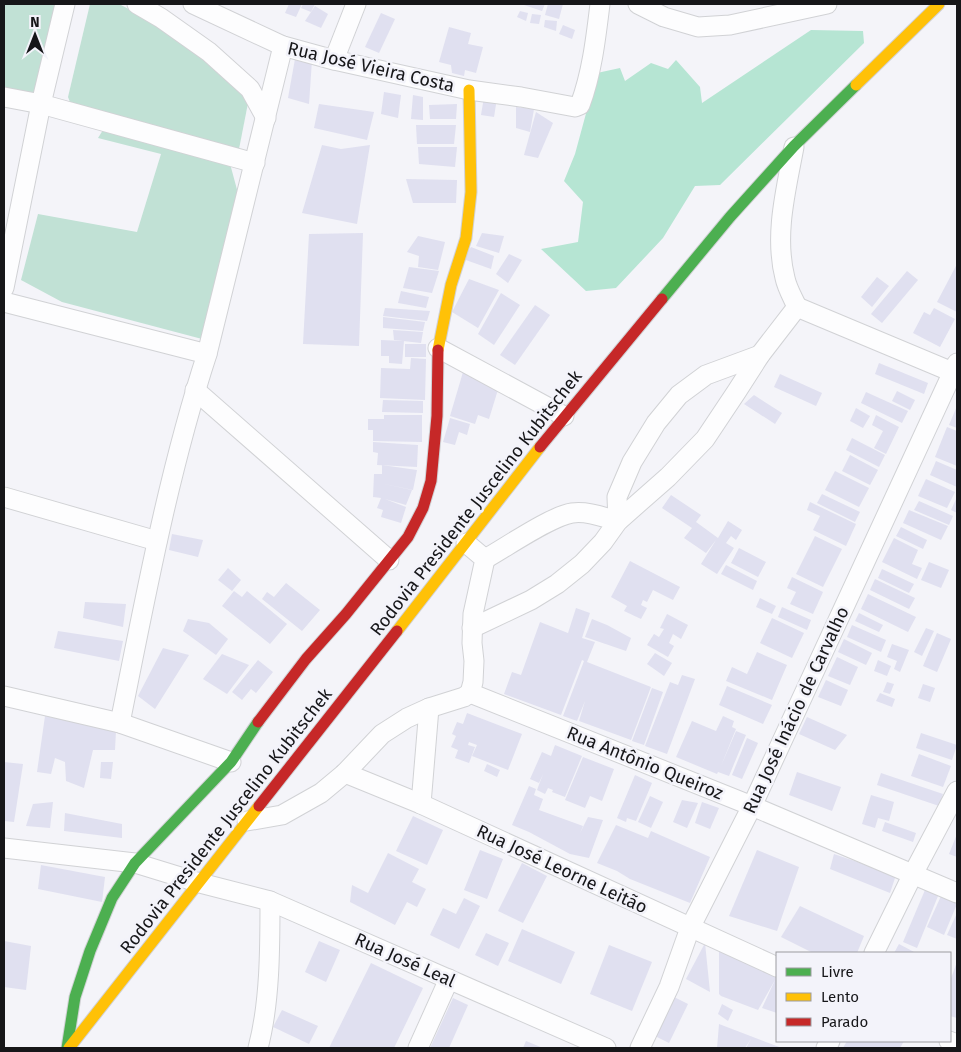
<svg xmlns="http://www.w3.org/2000/svg" width="961" height="1052" viewBox="0 0 961 1052" font-family="'Fira Sans',sans-serif">
<rect width="100%" height="100%" fill="#f4f4f9"/>
<g fill="#c1e1d5">
<polygon points="4,4 62,4 38,98 4,91"/>
<polygon points="90,4 119,4 187,39 249,98 239,149 73,110 68,97"/>
<polygon points="103,130 229,160 242,208 202,339 62,302 21,280 38,214 137,232 161,154 98,138"/>
</g>
<polygon fill="#b6e5d3" points="811,30 863,31 864,43 720,185 695,186 663,238 616,288 586,291 541,249 578,242 583,202 564,181 575,154 597,73 620,68 625,81 651,63 668,69 676,60 700,87 702,103"/>
<g fill="#e0e0f0">
<polygon points="289,4 302,4 296,17 285,13"/>
<polygon points="303,4 315,4 311,12 301,8"/>
<polygon points="524,4 545,4 542,11 524,5"/>
<polygon points="548,4 563,4 559,19 545,15"/>
<polygon points="315,6 328,14 321,28 305,21"/>
<polygon points="520,11 528,13 526,21 517,17"/>
<polygon points="381,13 395,19 379,53 365,47"/>
<polygon points="532,14 541,15 539,24 530,23"/>
<polygon points="545,20 557,21 556,31 544,27"/>
<polygon points="563,25 575,30 572,39 559,34"/>
<polygon points="449,27 471,33 468,44 483,47 476,73 465,70 464,76 452,73 451,65 439,62"/>
<polygon points="295,59 312,60 309,104 288,98"/>
<polygon points="384,92 401,95 398,118 381,114"/>
<polygon points="413,95 423,97 423,120 411,119"/>
<polygon points="484,97 497,98 494,117 481,115"/>
<polygon points="319,104 374,112 367,140 314,128"/>
<polygon points="457,104 456,119 430,119 429,105"/>
<polygon points="516,107 534,109 530,132 516,128"/>
<polygon points="536,112 553,123 538,158 524,155"/>
<polygon points="416,125 456,125 454,144 417,144"/>
<polygon points="322,145 341,149 370,145 357,224 302,213"/>
<polygon points="418,147 457,147 455,167 419,164"/>
<polygon points="406,179 457,180 456,203 413,203"/>
<polygon points="363,233 359,346 303,344 309,234"/>
<polygon points="482,233 504,236 499,253 476,246"/>
<polygon points="418,236 445,242 438,270 418,267 419,256 407,252"/>
<polygon points="471,247 494,256 491,269 463,259"/>
<polygon points="509,254 522,260 508,283 496,274"/>
<polygon points="957,264 957,312 937,302"/>
<polygon points="409,267 439,271 432,293 403,288"/>
<polygon points="907,271 918,280 882,323 871,314"/>
<polygon points="877,277 889,286 872,307 861,297"/>
<polygon points="469,279 499,290 478,328 452,312"/>
<polygon points="401,291 429,297 426,308 398,303"/>
<polygon points="501,293 520,305 494,345 478,334"/>
<polygon points="535,305 550,315 515,365 500,355"/>
<polygon points="385,308 430,311 427,321 383,316"/>
<polygon points="934,308 955,319 940,347 913,333 924,312 930,315"/>
<polygon points="383,317 425,322 423,331 383,328"/>
<polygon points="393,330 423,332 421,343 394,340"/>
<polygon points="381,340 404,341 402,364 389,363 389,356 381,356"/>
<rect x="405" y="344" width="21" height="13"/>
<polygon points="411,358 426,359 425,400 380,398 381,368 410,369"/>
<polygon points="879,363 928,383 924,394 875,374"/>
<polygon points="463,372 500,383 489,419 478,415 475,424 450,416"/>
<polygon points="780,374 822,393 816,406 774,387"/>
<polygon points="897,391 915,400 910,410 892,401"/>
<polygon points="866,392 908,411 902,423 861,403"/>
<polygon points="754,395 782,413 775,424 744,404"/>
<polygon points="383,400 423,401 423,413 382,412"/>
<polygon points="957,406 957,428 949,425"/>
<polygon points="856,408 870,416 863,428 850,421"/>
<polygon points="384,415 422,415 422,442 373,441 373,430 368,430 368,419 384,419"/>
<polygon points="876,415 899,427 886,454 874,448 883,431 872,425"/>
<polygon points="450,418 470,424 467,435 459,432 455,445 443,442"/>
<polygon points="947,427 957,431 957,466 935,457"/>
<polygon points="852,438 885,455 879,467 846,450"/>
<polygon points="373,442 418,445 417,467 377,465 378,453 373,452"/>
<polygon points="850,455 878,470 870,485 842,471"/>
<polygon points="936,461 957,470 957,487 930,475"/>
<polygon points="382,465 417,470 413,490 380,483 412,490 406,505 385,499 406,507 401,523 381,517 383,510 377,508 381,498 373,497 374,474 382,474"/>
<polygon points="835,471 869,488 859,507 825,490"/>
<polygon points="926,479 955,492 947,508 918,496"/>
<polygon points="822,494 860,512 855,522 817,503"/>
<polygon points="671,495 701,515 696,522 718,538 728,521 742,530 736,540 731,536 726,543 734,548 717,574 701,564 716,540 706,553 684,538 692,528 662,508"/>
<polygon points="957,497 957,513 951,510"/>
<polygon points="919,501 953,516 949,525 914,510"/>
<polygon points="810,502 856,524 846,546 813,530 820,516 807,510"/>
<polygon points="909,510 948,526 941,540 903,523"/>
<polygon points="901,527 927,540 923,549 896,536"/>
<polygon points="172,534 203,540 198,557 169,550"/>
<polygon points="815,536 842,549 823,587 796,574"/>
<polygon points="894,538 918,550 912,564 922,568 917,579 882,562"/>
<polygon points="739,548 766,562 758,577 731,563"/>
<polygon points="630,561 680,587 673,600 653,590 647,602 643,600 641,605 647,608 641,619 624,611 627,606 611,597"/>
<polygon points="929,562 949,570 941,588 921,580"/>
<polygon points="726,565 757,581 753,590 721,574"/>
<polygon points="228,568 241,580 232,591 218,580"/>
<polygon points="882,569 914,584 909,593 878,578"/>
<polygon points="792,577 823,592 813,614 790,604 796,592 787,588"/>
<polygon points="875,579 915,598 909,609 870,590"/>
<polygon points="286,583 320,610 302,631 262,599 267,592 274,597"/>
<polygon points="234,591 242,597 247,591 287,624 270,644 222,606"/>
<polygon points="868,594 916,617 908,632 861,609"/>
<polygon points="760,598 776,606 772,614 756,607"/>
<polygon points="85,602 126,604 123,627 83,618"/>
<polygon points="782,607 811,620 807,630 778,617"/>
<polygon points="576,608 590,613 582,638 595,642 587,662 651,687 631,740 579,721 585,701 577,721 563,716 584,661 582,660 561,715 504,694 512,672 521,675 540,622 568,633"/>
<polygon points="859,613 883,625 879,632 855,621"/>
<polygon points="667,614 688,625 681,639 673,634 669,643 674,646 668,657 647,645 654,634 659,637 664,629 660,628"/>
<polygon points="772,618 804,633 792,658 760,643"/>
<polygon points="188,619 209,623 228,639 216,655 183,631"/>
<polygon points="592,619 607,625 631,638 626,651 585,637"/>
<polygon points="852,625 886,640 881,652 847,637"/>
<polygon points="926,628 934,631 922,656 914,652"/>
<polygon points="58,631 123,641 119,661 54,648"/>
<polygon points="937,633 951,639 937,672 923,666"/>
<polygon points="844,639 872,653 866,665 838,652"/>
<polygon points="892,644 909,650 900,672 894,669 897,661 887,657"/>
<polygon points="163,648 189,655 155,709 138,696"/>
<polygon points="757,652 787,665 772,700 726,681 732,667 747,674"/>
<polygon points="655,653 672,663 664,676 647,664"/>
<polygon points="222,654 249,665 227,694 203,679"/>
<polygon points="837,657 858,667 850,685 828,676"/>
<polygon points="258,660 273,672 256,693 251,689 242,700 232,692"/>
<polygon points="878,660 891,666 887,676 874,671"/>
<polygon points="682,675 695,679 667,754 645,746 670,682 678,685"/>
<polygon points="826,680 848,690 841,706 818,697"/>
<polygon points="887,682 894,684 890,694 883,692"/>
<polygon points="923,684 935,688 930,702 918,698"/>
<polygon points="727,686 772,705 763,724 719,705"/>
<polygon points="652,688 663,692 644,745 632,741"/>
<polygon points="880,693 895,699 892,707 876,701"/>
<polygon points="467,713 522,734 508,770 472,756 477,745 469,742 468,745 475,747 469,763 455,758 458,750 451,747 456,736 452,734 457,722 463,724"/>
<polygon points="45,716 116,731 115,750 93,750 84,788 66,781 65,762 55,758 51,774 37,772"/>
<polygon points="723,716 734,721 732,727 736,729 721,766 736,731 746,735 729,776 718,772 717,774 676,757 692,721 716,731"/>
<polygon points="807,717 847,735 835,750 799,734"/>
<polygon points="921,733 957,745 952,760 916,748"/>
<polygon points="747,738 758,743 742,779 732,775"/>
<polygon points="555,745 582,756 565,797 552,792 553,790 548,788 545,794 537,790 543,774 539,783 530,779 542,752 551,756"/>
<polygon points="919,754 951,766 943,787 911,776"/>
<polygon points="583,757 614,769 602,801 590,796 585,808 565,800"/>
<polygon points="4,762 23,764 14,822 4,821"/>
<polygon points="101,762 113,762 111,779 100,778"/>
<polygon points="487,764 500,770 497,777 484,771"/>
<polygon points="797,772 841,787 832,811 789,795"/>
<polygon points="881,773 943,794 939,806 877,785"/>
<polygon points="635,775 652,783 636,821 627,818 626,822 617,818"/>
<polygon points="529,786 536,789 534,795 543,799 539,810 583,826 580,833 588,817 603,820 589,858 570,854 529,832 512,825"/>
<polygon points="871,795 894,802 889,821 878,818 875,828 862,824"/>
<polygon points="650,796 663,802 651,828 638,822"/>
<polygon points="682,800 698,803 687,828 673,822"/>
<polygon points="53,802 50,828 26,826 33,804"/>
<polygon points="702,802 719,808 710,829 695,823"/>
<polygon points="65,813 122,824 122,838 64,831"/>
<polygon points="413,816 443,830 427,865 396,851"/>
<polygon points="885,822 916,833 913,842 882,831"/>
<polygon points="616,825 648,838 651,831 710,857 690,903 630,879 617,871 597,863"/>
<polygon points="957,834 957,857 949,854"/>
<polygon points="480,850 503,859 487,899 464,890"/>
<polygon points="757,850 799,867 777,931 729,916"/>
<polygon points="388,853 419,869 412,882 426,889 417,907 407,902 395,925 350,902 352,885 368,893"/>
<polygon points="834,854 896,875 890,893 830,869"/>
<polygon points="522,863 547,876 523,923 498,911"/>
<polygon points="41,865 105,877 102,902 38,889"/>
<polygon points="925,890 938,896 917,948 903,942"/>
<polygon points="941,896 957,904 944,935 927,927"/>
<polygon points="464,898 480,906 459,949 430,935 443,908 456,914"/>
<polygon points="800,906 864,936 857,953 813,953 781,937"/>
<polygon points="957,913 957,939 947,935"/>
<polygon points="522,929 575,952 561,984 508,961"/>
<polygon points="486,933 509,943 498,966 475,955"/>
<polygon points="4,941 31,946 26,990 4,987"/>
<polygon points="319,941 340,950 326,982 305,972"/>
<polygon points="705,943 710,992 686,979"/>
<polygon points="899,944 916,953 894,953"/>
<polygon points="609,945 652,962 632,1011 590,994"/>
<polygon points="719,947 777,976 777,1013 762,1008 775,980 758,1010 721,996 719,994"/>
<polygon points="957,962 957,1018 950,1016 950,981"/>
<polygon points="371,963 423,988 394,1048 329,1048"/>
<polygon points="674,997 688,1004 669,1043 655,1036"/>
<polygon points="453,998 468,1005 449,1048 430,1048"/>
<polygon points="722,1004 733,1010 728,1021 718,1014"/>
<polygon points="282,1010 318,1026 309,1044 273,1027"/>
<polygon points="719,1024 753,1037 782,1048 746,1048 751,1039 745,1048 717,1048"/>
<polygon points="526,1041 543,1048 523,1048"/>
<polygon points="847,1041 904,1041 900,1048 843,1048"/>
</g>
<g fill="none" stroke-linecap="round" stroke-linejoin="round">
<g stroke="#d1d2d5" stroke-width="21">
<g id="street">
<polyline points="137,4 161,18 209,52 250,89 266,118"/>
<path d="M193,4L283,46L334,60L469,90L521,97L575,107L580,105C592,73 596,37 600,4"/>
<polyline points="638,4 664,17 698,27 730,25 827,4"/>
<polyline points="334,60 356,4"/>
<polyline points="4,97 41,104 255,163"/>
<path d="M794,147C786,190 774,235 785,278C787,288 793,298 797,307"/>
<polyline points="4,288 41,104 65,4"/>
<polyline points="4,302 207,354"/>
<polyline points="797,307 957,374"/>
<polyline points="438,348 564,416"/>
<polyline points="195,390 389,560"/>
<polyline points="4,497 157,541"/>
<path d="M485,559C505,548 551,516 572,513C588,511 603,517 618,521L617,497L632,462L656,423L679,395L706,375L760,355"/>
<polyline points="472,628 531,600 557,584 582,564 603,542 618,521 668,477 705,439 737,391 760,355 797,307"/>
<polyline points="470,693 752,806 957,893"/>
<polyline points="4,696 120,723 231,762"/>
<path d="M120,723C145,599 168,474 207,354L283,46"/>
<polyline points="345,773 421,804 777,967"/>
<polyline points="421,804 429,708"/>
<polyline points="247,821 282,815 321,793 345,773 382,734 407,718 429,708 464,697 470,693 473,682 474,661 472,643 473,614 485,559 466,543"/>
<polyline points="4,848 135,863 200,883 270,901 606,1048"/>
<polyline points="874,953 913,874 957,791"/>
<polyline points="949,1041 957,1044"/>
<path d="M258,1048C270,1003 270,948 270,901"/>
<polyline points="418,1048 449,979"/>
<polyline points="640,1048 669,987 690,928 752,806 957,363"/>
<polyline points="826,1048 830,1041"/>
</g>
</g>
<g stroke="#d1d2d5" stroke-width="13">
<g id="fast">
<polyline points="662,299 730,217 794,146 856,85"/>
<polyline points="67,1048 75,997 90,951 112,898 135,863 231,762 258,722"/>
</g>
</g>
<g stroke="#d1d2d5" stroke-width="13">
<g id="slow">
<polyline points="856,85 939,4"/>
<polyline points="438,350 451,285 466,238 471,192 469,90"/>
<polyline points="397,631 540,447"/>
<polyline points="69,1048 259,806"/>
</g>
</g>
<g stroke="#d1d2d5" stroke-width="13">
<g id="jam">
<polyline points="540,447 662,299"/>
<polyline points="258,722 306,659 346,614 408,537 423,508 431,481 437,416 438,350"/>
<polyline points="259,806 397,631"/>
</g>
</g>
<use href="#street" stroke="#fdfdfe" stroke-width="19"/>
<use href="#fast" stroke="#4caf50" stroke-width="11"/>
<use href="#slow" stroke="#ffc107" stroke-width="11"/>
<use href="#jam" stroke="#c62828" stroke-width="11"/>
</g>
<g text-anchor="middle" stroke-width="5" stroke-linejoin="round" paint-order="stroke">
<g font-size="18" fill="#161619" stroke="#f3f3fa">
<text transform="translate(371 67) rotate(13)" y="6">Rua José Vieira Costa</text>
<text transform="translate(476 503) rotate(-52)" y="6">Rodovia Presidente Juscelino Kubitschek</text>
<text transform="translate(796 710) rotate(-65)" y="6">Rua José Inácio de Carvalho</text>
<text transform="translate(645 763) rotate(22)" y="6">Rua Antônio Queiroz</text>
<text transform="translate(226 821) rotate(-52)" y="6">Rodovia Presidente Juscelino Kubitschek</text>
<text transform="translate(562 869) rotate(25)" y="6">Rua José Leorne Leitão</text>
<text transform="translate(405 960) rotate(24)" y="6">Rua José Leal</text>
</g>
</g>
<rect width="961" height="1052" fill="none" stroke="#161619" stroke-width="10"/>
<rect x="776" y="952" width="175" height="90" fill="#f3f3fa" stroke="#9b9ba0"/>
<rect x="786" y="968" width="25" height="8" fill="#4caf50" stroke="#9b9ba0"/>
<text x="821" y="977" font-size="15" fill="#161619">Livre</text>
<rect x="786" y="993" width="25" height="8" fill="#ffc107" stroke="#9b9ba0"/>
<text x="821" y="1002" font-size="15" fill="#161619">Lento</text>
<rect x="786" y="1018" width="25" height="8" fill="#c62828" stroke="#9b9ba0"/>
<text x="821" y="1027" font-size="15" fill="#161619">Parado</text>
<g transform="translate(35 35)" stroke="#f3f3fa" stroke-width="4" paint-order="stroke">
<path d="M0-4L9 19L0 12L-9 19Z" fill="#161619"/>
<text y="-8" font-size="14" font-weight="bold" text-anchor="middle" fill="#161619">N</text>
</g>
</svg>
